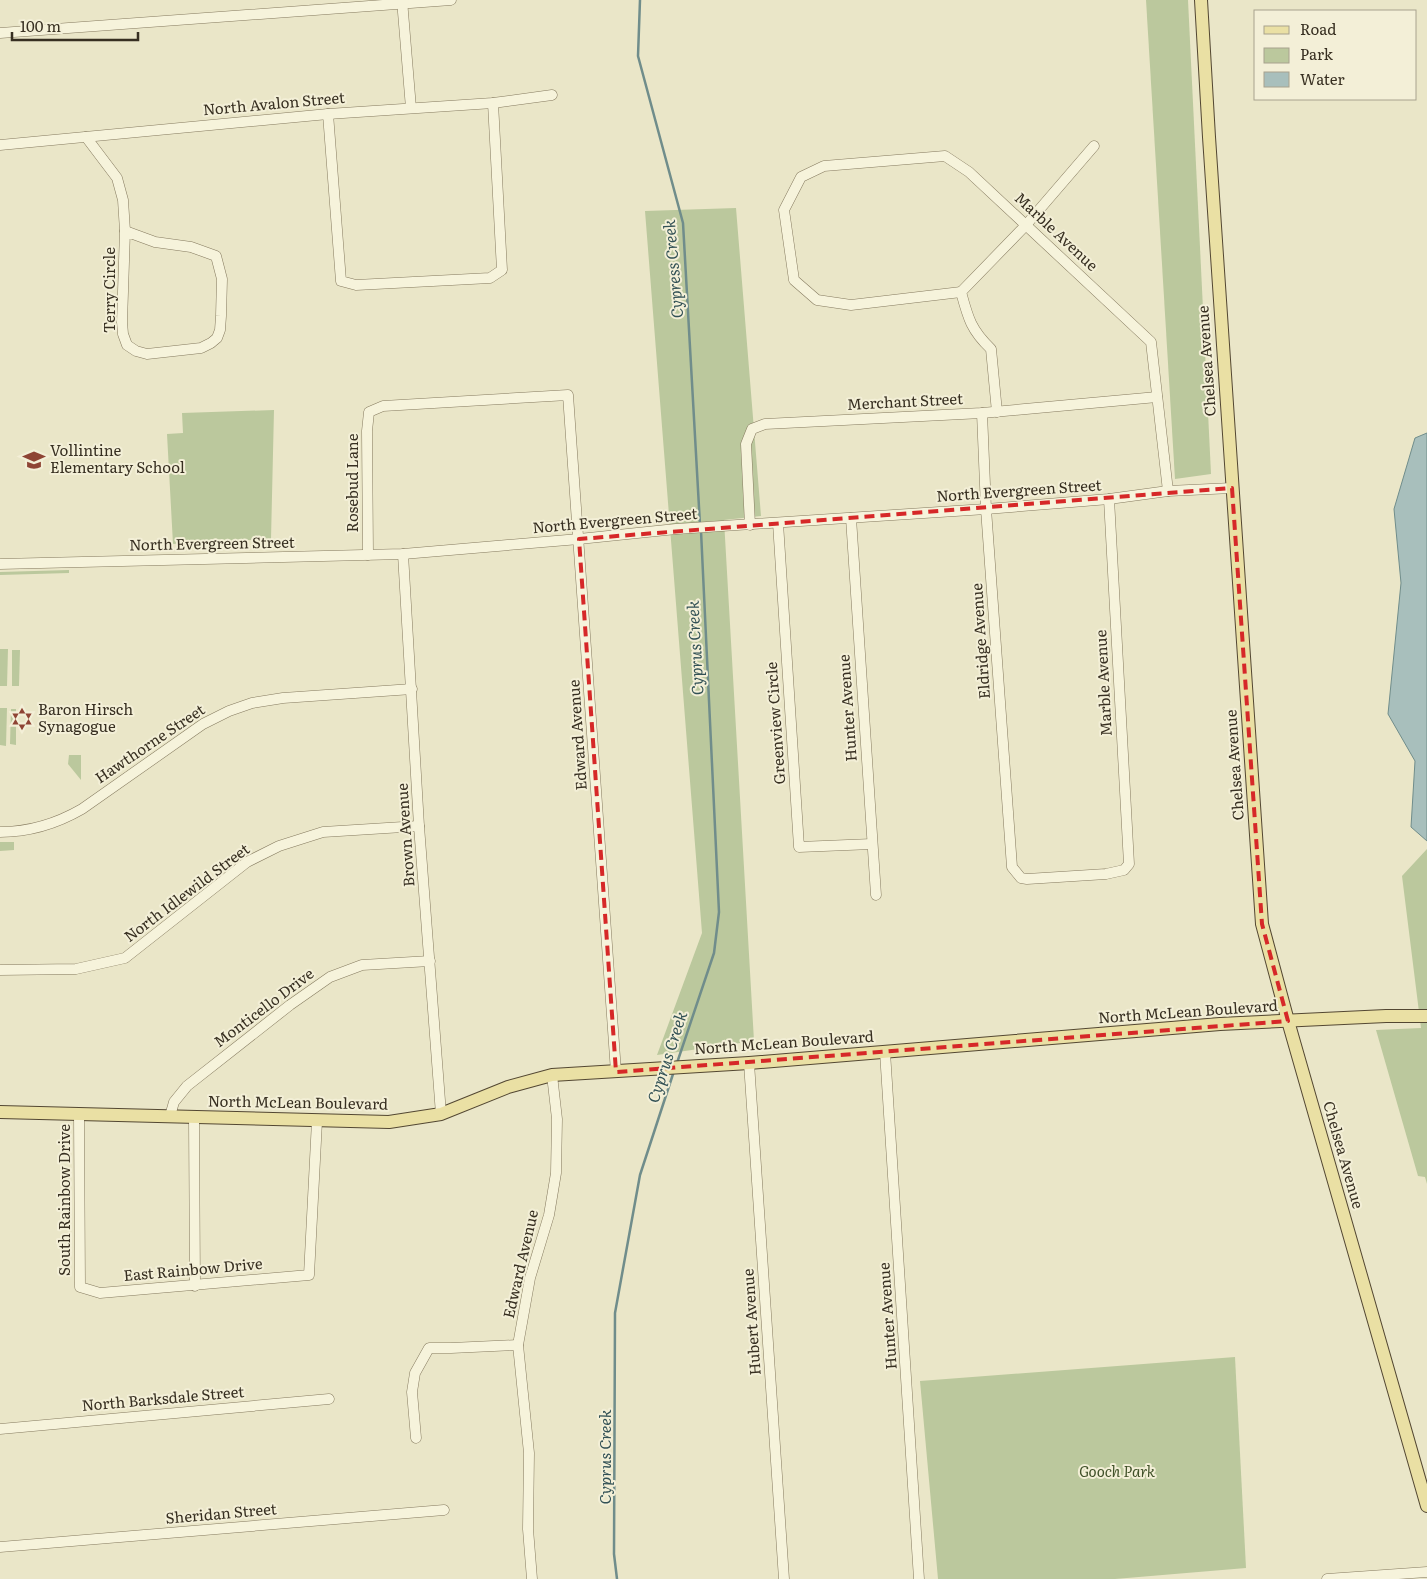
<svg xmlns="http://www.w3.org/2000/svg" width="1427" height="1579" viewBox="0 0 1427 1579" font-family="Literata,serif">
<rect width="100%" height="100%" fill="#eae6c8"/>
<g fill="#bbc89d">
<polygon points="1146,0 1188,0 1211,474 1175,479"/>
<polygon points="736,208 761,516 724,520 754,1041 657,1055 702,933 645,211"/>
<polygon points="274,410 271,539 173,544 167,434 183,433 182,413"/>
<polygon points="69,570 69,573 0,575 0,572"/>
<polygon points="0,649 8,649 7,686 0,686"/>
<polygon points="12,650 20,650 19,686 12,686"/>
<polygon points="0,708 7,708 6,746 0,745"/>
<polygon points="11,709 16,709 16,745 10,744"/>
<polygon points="69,755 81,755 81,780 68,764"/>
<polygon points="0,842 14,842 14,850 0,851"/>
<polygon points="1427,849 1427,1184 1425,1177 1418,1176 1376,1030 1421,1028 1402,876"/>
<polygon points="1235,1357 1246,1568 1115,1579 938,1579 920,1381"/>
</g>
<polygon fill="#a8bfbc" stroke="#708d8b" points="1427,433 1427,841 1411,827 1415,761 1388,714 1401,583 1394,509 1415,438"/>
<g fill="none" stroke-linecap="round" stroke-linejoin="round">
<g stroke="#708d8b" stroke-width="2.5">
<polyline points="640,0 638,56 683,223 700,525"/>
<polyline points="677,1063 714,953 719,912 701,531"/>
<polyline points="617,1579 614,1554 615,1313 640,1175 674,1071"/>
</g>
<g stroke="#857a5f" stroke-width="11">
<g id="minor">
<polyline points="402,0 411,108"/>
<polyline points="0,33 451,0"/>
<polyline points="328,114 341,281 356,285 490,278 502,270 493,103"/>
<polyline points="86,137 117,178 123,200 125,231"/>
<polyline points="0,145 328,114 493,103 552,95"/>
<polygon points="125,231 155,242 191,247 216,256 222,279 221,316 220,330 217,338 211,343 201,348 147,354 136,351 127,345 123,334 122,322"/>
<polyline points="961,292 851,305 817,300 794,280 784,210 801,177 824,166 945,156 969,172 1151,342 1168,491"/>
<path d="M997,412L991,349C971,330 968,318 961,292L1026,225L1094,146"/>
<polyline points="982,413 986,509 1012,867 1021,878 1027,879 1106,874 1124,870 1129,864 1109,499"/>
<polyline points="851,518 876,895"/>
<polyline points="778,523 799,847 872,844"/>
<polyline points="750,525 746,444 752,429 765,424 982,413 1157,397"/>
<polyline points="403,554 419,826 441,1114"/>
<polyline points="368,555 367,431 369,412 383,406 568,395 616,1072"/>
<polyline points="0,564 403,554 579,539 676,529 986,509 1109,499 1168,491 1232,488"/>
<path d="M0,832C30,832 56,824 82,809L203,724L229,711L252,703L283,698L412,689"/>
<polyline points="0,970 76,969 125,958 247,862 279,846 323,832 419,826"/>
<polyline points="885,1052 919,1579"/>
<polyline points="749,1063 784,1579"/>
<polyline points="79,1114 80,1287 100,1293 309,1275 317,1121"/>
<polyline points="170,1116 174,1102 187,1086 290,1005 330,977 362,965 430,961"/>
<polyline points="194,1118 195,1286"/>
<polyline points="0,1429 329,1399"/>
<polyline points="416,1438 412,1392 415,1373 429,1348 451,1348 518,1345"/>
<polyline points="0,1547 444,1510"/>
<polyline points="532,1579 528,1529 529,1453 518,1345 530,1278 549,1215 556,1173 557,1119 552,1075"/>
<polyline points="1327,1579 1427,1572"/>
</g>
</g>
<g stroke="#534732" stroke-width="14">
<g id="major">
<polyline points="1201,0 1209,137 1262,924 1288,1021 1427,1506"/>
<polyline points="0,1112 389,1122 441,1114 508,1087 552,1075 749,1063 1220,1024 1386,1016 1427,1016"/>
</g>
</g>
<use href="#minor" stroke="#f6f3db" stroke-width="10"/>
<use href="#major" stroke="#eae0a4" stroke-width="12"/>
</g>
<path fill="none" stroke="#d62828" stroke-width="4" stroke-dasharray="10 6" stroke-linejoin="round" d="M1232,488L1262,924L1288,1021L616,1072L579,539Z"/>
<defs>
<g id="school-bare" transform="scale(1.725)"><path d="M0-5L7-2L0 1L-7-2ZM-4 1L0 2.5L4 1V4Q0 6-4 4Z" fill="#8e4434" stroke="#f3efd7" stroke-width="2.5" paint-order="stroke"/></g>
<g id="synagogue-bare" transform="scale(1.725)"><path d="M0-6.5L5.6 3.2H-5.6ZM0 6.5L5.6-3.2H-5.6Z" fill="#8e4434" stroke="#f3efd7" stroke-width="2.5" paint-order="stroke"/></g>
</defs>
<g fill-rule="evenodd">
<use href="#school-bare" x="34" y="460"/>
<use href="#synagogue-bare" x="22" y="719"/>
</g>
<g text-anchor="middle" stroke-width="4" stroke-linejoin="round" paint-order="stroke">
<g font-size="15" fill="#372f21" stroke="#f3efd7">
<text transform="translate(274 104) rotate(-5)" y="5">North Avalon Street</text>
<text transform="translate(1056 232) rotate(43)" y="5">Marble Avenue</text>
<text transform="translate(110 290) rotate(-90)" y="5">Terry Circle</text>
<text transform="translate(1207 361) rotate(-94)" y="5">Chelsea Avenue</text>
<text transform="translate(905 402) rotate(-3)" y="5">Merchant Street</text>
<text transform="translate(353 483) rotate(-90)" y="5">Rosebud Lane</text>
<text transform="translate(1019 491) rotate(-4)" y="5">North Evergreen Street</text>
<text transform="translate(615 521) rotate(-5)" y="5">North Evergreen Street</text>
<text transform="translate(212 544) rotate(-1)" y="5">North Evergreen Street</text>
<text transform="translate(981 641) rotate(-94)" y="5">Eldridge Avenue</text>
<text transform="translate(1104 683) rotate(-93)" y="5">Marble Avenue</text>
<text transform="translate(848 708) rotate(-94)" y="5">Hunter Avenue</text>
<text transform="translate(776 723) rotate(-94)" y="5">Greenview Circle</text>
<text transform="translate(578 735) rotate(-94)" y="5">Edward Avenue</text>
<text transform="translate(150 744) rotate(-34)" y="5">Hawthorne Street</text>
<text transform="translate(1235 765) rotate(-94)" y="5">Chelsea Avenue</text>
<text transform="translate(406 835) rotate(-94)" y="5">Brown Avenue</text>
<text transform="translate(187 893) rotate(-37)" y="5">North Idlewild Street</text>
<text transform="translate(264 1008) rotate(-37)" y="5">Monticello Drive</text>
<text transform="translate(1188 1012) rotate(-4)" y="5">North McLean Boulevard</text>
<text transform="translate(784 1043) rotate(-4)" y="5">North McLean Boulevard</text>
<text transform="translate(298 1103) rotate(1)" y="5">North McLean Boulevard</text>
<text transform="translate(1343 1155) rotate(74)" y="5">Chelsea Avenue</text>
<text transform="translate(65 1200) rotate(-90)" y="5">South Rainbow Drive</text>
<text transform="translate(521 1264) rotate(-77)" y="5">Edward Avenue</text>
<text transform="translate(193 1270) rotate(-5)" y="5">East Rainbow Drive</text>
<text transform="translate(888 1316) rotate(-94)" y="5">Hunter Avenue</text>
<text transform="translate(752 1322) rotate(-94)" y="5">Hubert Avenue</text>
<text transform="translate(163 1399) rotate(-5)" y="5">North Barksdale Street</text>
<text transform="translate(221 1514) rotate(-5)" y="5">Sheridan Street</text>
</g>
<g font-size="15" fill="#372f21" stroke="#f3efd7" text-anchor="start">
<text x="50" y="456">Vollintine<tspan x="50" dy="17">Elementary School</tspan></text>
<text x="38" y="715">Baron Hirsch<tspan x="38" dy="17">Synagogue</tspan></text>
</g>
<g font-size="15" font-style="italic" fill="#405129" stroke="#f3efd7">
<text x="1117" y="1477">Gooch Park</text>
</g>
<g font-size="16" font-style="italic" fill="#325155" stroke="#f3efd7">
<text transform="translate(673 269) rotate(-95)" y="6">Cypress Creek</text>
<text transform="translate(695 648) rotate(-93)" y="6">Cyprus Creek</text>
<text transform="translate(667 1057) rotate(-72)" y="6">Cyprus Creek</text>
<text transform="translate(605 1457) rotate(-90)" y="6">Cyprus Creek</text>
</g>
</g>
<rect x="1254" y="10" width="162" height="90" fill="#f3efd7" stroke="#a8a28e"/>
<rect x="1264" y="26" width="25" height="8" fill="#eae0a4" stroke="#a8a28e"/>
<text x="1300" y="35" font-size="15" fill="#372f21">Road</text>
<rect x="1264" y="48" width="25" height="15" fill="#bbc89d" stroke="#a8a28e"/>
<text x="1300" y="60" font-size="15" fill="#372f21">Park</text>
<rect x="1264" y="72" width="25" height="15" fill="#a8bfbc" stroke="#a8a28e"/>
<text x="1300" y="85" font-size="15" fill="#372f21">Water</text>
<path d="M12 32v8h126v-8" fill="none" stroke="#372f21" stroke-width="2.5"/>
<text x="20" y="32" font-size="15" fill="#372f21" stroke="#f3efd7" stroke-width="4" paint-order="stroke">100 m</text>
</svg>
